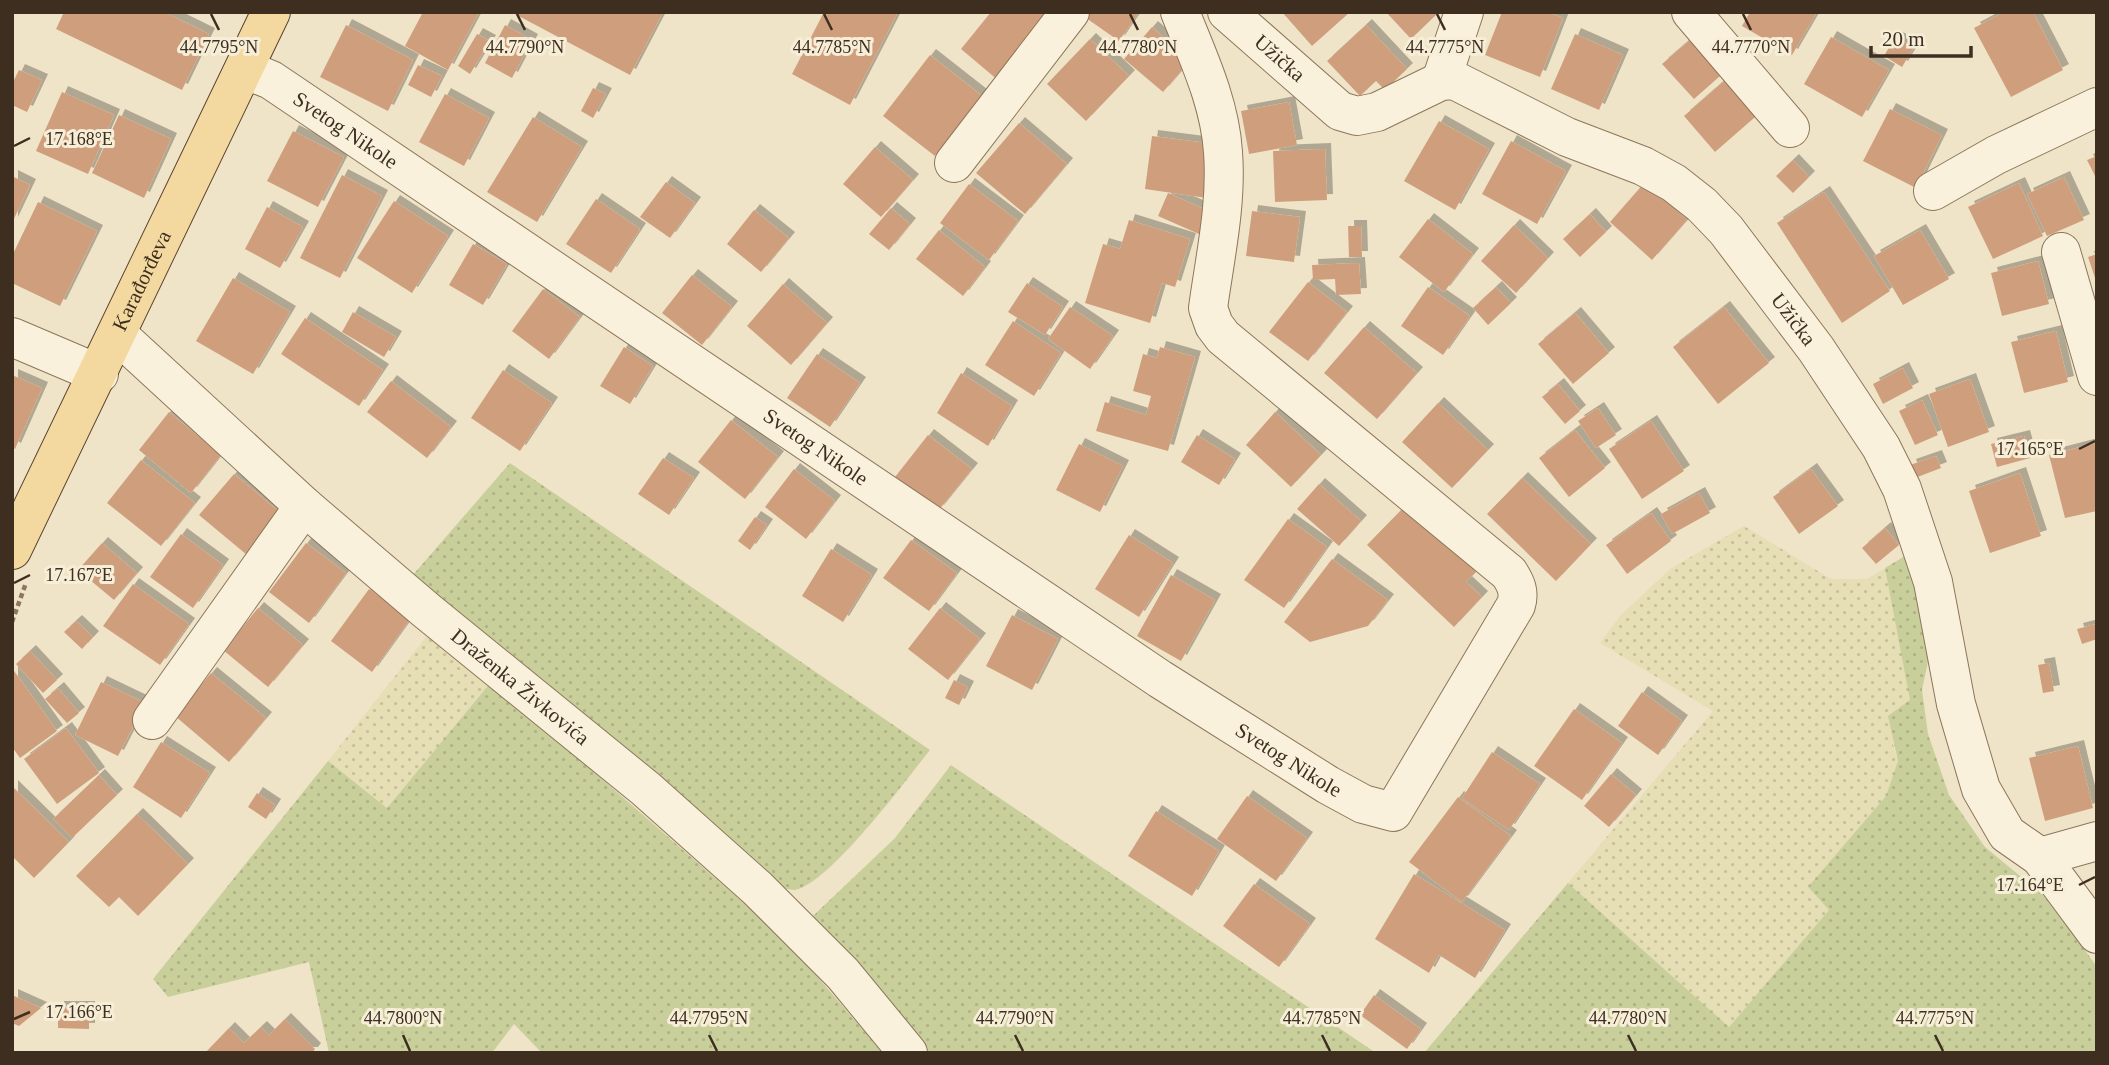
<svg xmlns="http://www.w3.org/2000/svg" width="2109" height="1065" viewBox="0 0 2109 1065" font-family="'Times New Roman',serif">
<defs>
<pattern id="farmland-dots" width="8" height="8" patternUnits="userSpaceOnUse" patternTransform="scale(1.75)"><rect width="8" height="8" fill="#e6deb5"/><path d="M2 2h.1M6 6h.1" fill="none" stroke="#c6bf9b" stroke-width="1.8" stroke-linecap="round"/></pattern>
<pattern id="green-dots" width="8" height="8" patternUnits="userSpaceOnUse" patternTransform="scale(1.75)"><rect width="8" height="8" fill="#c9cf9b"/><path d="M2 2h.1M6 6h.1" fill="none" stroke="#aeb285" stroke-width="1.8" stroke-linecap="round"/></pattern>
<filter id="shadow"><feDropShadow dx="6" dy="-6" stdDeviation="0" flood-color="#0004"/></filter>
</defs>
<rect width="100%" height="100%" fill="#f0e4c8"/>
<g fill="url(#farmland-dots)">
<polygon points="1744,526 1831,579 1867,579 1885,568 1911,700 1893,744 1898,761 1886,796 1808,887 1829,910 1729,1027 1568,883 1713,711 1600,643 1621,615 1670,569"/>
<polygon points="430,632 491,682 387,808 328,761"/>
</g>
<g fill="url(#green-dots)">
<path d="M510,463L930,750C906,780 830,883 795,890C791,890 784,888 779,887L412,576Z"/>
<polygon points="1913,551 1930,652 1922,690 1928,734 1949,795 1985,847 2049,900 2097,967 2097,1053 1424,1053 1568,883 1729,1027 1829,910 1808,887 1886,796 1898,761 1888,716 1910,700 1885,568"/>
<polygon points="491,682 785,939 883,1053 542,1053 514,1024 492,1053 329,1053 309,962 168,997 153,979 328,761 387,808"/>
<polygon points="951,765 1376,1053 926,1053 813,916 895,838"/>
</g>
<g fill="#cf9f7d" filter="url(#shadow)">
<polygon points="64,12 164,12 209,34 182,90 56,29"/>
<polygon points="423,12 479,12 448,70 405,46"/>
<polygon points="511,12 663,12 630,75"/>
<polygon points="824,12 898,12 850,105 792,74"/>
<polygon points="991,12 1043,12 1051,18 999,81 961,49"/>
<polygon points="1090,12 1139,12 1119,41 1086,18"/>
<polygon points="1282,12 1350,12 1312,46"/>
<polygon points="1386,12 1439,12 1411,39"/>
<polygon points="1502,12 1547,12 1563,18 1540,77 1485,55"/>
<polygon points="1750,12 1817,12 1792,55 1742,26"/>
<polygon points="2004,12 2033,12 2063,70 2011,97 1974,28"/>
<polygon points="346,25 413,60 388,111 320,77"/>
<polygon points="505,25 532,40 512,78 485,63"/>
<polygon points="1366,25 1407,69 1385,90 1376,81 1360,96 1327,61"/>
<polygon points="1152,27 1190,61 1163,92 1124,59"/>
<polygon points="1698,33 1728,69 1694,99 1662,64"/>
<polygon points="477,34 490,41 470,74 458,66"/>
<polygon points="1575,34 1623,55 1599,110 1551,89"/>
<polygon points="1831,37 1889,70 1862,117 1804,84"/>
<polygon points="1895,37 1914,47 1902,67 1884,56"/>
<polygon points="1090,39 1129,76 1086,121 1047,84"/>
<polygon points="930,55 981,95 935,156 883,116"/>
<polygon points="418,65 442,76 431,97 408,85"/>
<polygon points="19,70 42,80 27,112 12,105 12,84"/>
<polygon points="1731,75 1762,111 1715,152 1684,116"/>
<polygon points="593,88 606,94 593,118 581,111"/>
<polygon points="62,92 114,115 88,174 36,151"/>
<polygon points="445,94 489,118 464,166 419,142"/>
<polygon points="1289,102 1297,145 1249,154 1241,111"/>
<polygon points="1890,109 1942,135 1916,188 1863,161"/>
<polygon points="119,115 171,139 144,198 92,173"/>
<polygon points="533,117 582,147 537,222 487,192"/>
<polygon points="1439,121 1489,149 1455,210 1404,181"/>
<polygon points="1019,123 1067,164 1025,214 976,173"/>
<polygon points="293,131 344,157 318,207 267,181"/>
<polygon points="1152,136 1214,144 1207,198 1145,189"/>
<polygon points="1511,141 1566,171 1537,224 1482,194"/>
<polygon points="875,147 913,180 881,217 843,184"/>
<polygon points="1325,149 1327,200 1275,202 1273,151"/>
<polygon points="2097,156 2097,180 2087,160"/>
<polygon points="1793,160 1809,177 1793,193 1776,176"/>
<polygon points="342,175 382,196 340,278 300,258"/>
<polygon points="12,176 30,185 12,223"/>
<polygon points="2064,177 2084,220 2047,236 2027,194"/>
<polygon points="666,182 695,203 670,238 640,217"/>
<polygon points="1645,182 1687,220 1652,260 1610,222"/>
<polygon points="2019,183 2043,236 1993,259 1968,207"/>
<polygon points="969,184 1018,221 989,260 940,223"/>
<polygon points="1824,192 1890,291 1842,323 1777,223"/>
<polygon points="1168,193 1217,215 1208,238 1158,216"/>
<polygon points="596,199 640,229 611,273 566,244"/>
<polygon points="394,201 448,236 412,293 357,258"/>
<polygon points="38,202 97,231 60,306 12,283 12,256"/>
<polygon points="267,207 303,227 280,268 245,249"/>
<polygon points="891,208 910,224 889,250 869,234"/>
<polygon points="754,210 789,238 761,272 727,244"/>
<polygon points="1252,211 1300,217 1294,262 1246,256"/>
<polygon points="1590,214 1606,232 1580,257 1563,239"/>
<polygon points="1428,219 1473,254 1444,292 1399,257"/>
<polygon points="1129,220 1190,239 1175,287 1162,283 1150,323 1085,303 1103,244 1120,249"/>
<polygon points="1514,225 1548,258 1516,293 1481,261"/>
<polygon points="1348,226 1361,226 1362,257 1349,257"/>
<polygon points="939,230 985,267 963,296 916,259"/>
<polygon points="1920,230 1949,279 1903,305 1874,256"/>
<polygon points="473,244 507,264 483,305 449,285"/>
<polygon points="2097,254 2097,281 2096,281 2088,257"/>
<polygon points="2038,261 2049,304 2002,316 1991,273"/>
<polygon points="1359,263 1361,294 1336,295 1335,279 1313,280 1312,265"/>
<polygon points="692,275 732,307 702,345 662,313"/>
<polygon points="233,278 290,312 253,374 196,341"/>
<polygon points="1308,282 1347,312 1308,361 1269,332"/>
<polygon points="1027,283 1063,307 1045,335 1008,312"/>
<polygon points="783,284 827,323 791,365 747,326"/>
<polygon points="1428,287 1470,316 1443,355 1401,326"/>
<polygon points="1496,287 1511,303 1488,325 1473,308"/>
<polygon points="543,289 580,317 549,359 512,331"/>
<polygon points="1070,307 1113,336 1090,369 1048,339"/>
<polygon points="1724,307 1769,363 1718,404 1673,347"/>
<polygon points="353,312 396,337 384,357 342,332"/>
<polygon points="1575,313 1609,353 1573,384 1538,344"/>
<polygon points="305,318 383,370 359,406 281,354"/>
<polygon points="1013,321 1061,353 1034,396 985,365"/>
<polygon points="1364,327 1417,373 1377,419 1324,373"/>
<polygon points="2056,331 2068,382 2024,393 2011,342"/>
<polygon points="624,347 653,366 630,404 600,386"/>
<polygon points="1160,347 1195,357 1168,451 1096,431 1105,402 1146,415 1151,396 1133,391 1143,354 1157,358"/>
<polygon points="817,354 860,383 830,427 787,398"/>
<polygon points="1903,368 1913,388 1883,404 1873,384"/>
<polygon points="503,370 552,403 520,451 471,418"/>
<polygon points="961,373 1012,406 988,446 937,413"/>
<polygon points="12,375 42,388 15,449 12,447"/>
<polygon points="1970,379 1989,432 1948,447 1929,394"/>
<polygon points="391,381 451,427 427,458 367,412"/>
<polygon points="1558,384 1580,411 1565,424 1542,397"/>
<polygon points="1922,400 1938,435 1915,445 1899,411"/>
<polygon points="1438,403 1488,450 1452,488 1402,442"/>
<polygon points="1598,408 1616,435 1596,448 1578,421"/>
<polygon points="169,412 221,455 191,493 139,450"/>
<polygon points="1275,412 1321,455 1291,487 1246,445"/>
<polygon points="731,420 778,457 745,499 698,462"/>
<polygon points="1651,421 1684,471 1642,499 1609,449"/>
<polygon points="1575,430 1605,468 1569,497 1539,458"/>
<polygon points="928,435 972,469 938,511 895,477"/>
<polygon points="1197,435 1235,459 1219,485 1181,462"/>
<polygon points="2024,436 2030,458 1997,467 1991,444"/>
<polygon points="2096,443 2097,511 2065,518 2049,455"/>
<polygon points="1079,444 1123,466 1100,512 1056,490"/>
<polygon points="1936,456 1941,468 1915,478 1910,465"/>
<polygon points="663,458 694,478 669,515 638,494"/>
<polygon points="141,460 195,503 161,546 107,503"/>
<polygon points="794,469 835,501 806,539 765,507"/>
<polygon points="1811,469 1838,506 1799,534 1773,497"/>
<polygon points="2020,473 2041,536 1990,553 1969,491"/>
<polygon points="234,474 282,514 247,555 199,515"/>
<polygon points="1522,478 1591,544 1556,581 1487,514"/>
<polygon points="1319,484 1361,521 1339,546 1297,509"/>
<polygon points="1699,493 1710,513 1672,534 1661,514"/>
<polygon points="1406,505 1476,572 1466,582 1482,597 1454,627 1367,545"/>
<polygon points="1651,513 1671,541 1627,574 1606,545"/>
<polygon points="755,517 767,525 750,550 738,541"/>
<polygon points="1288,519 1327,547 1284,608 1244,580"/>
<polygon points="1885,528 1899,545 1876,564 1862,548"/>
<polygon points="181,534 223,565 193,608 150,577"/>
<polygon points="1129,535 1173,563 1139,617 1095,589"/>
<polygon points="911,540 957,573 929,611 883,578"/>
<polygon points="102,543 137,573 114,600 78,570"/>
<polygon points="306,543 346,573 309,623 269,592"/>
<polygon points="831,549 872,575 843,622 802,596"/>
<polygon points="1332,559 1388,600 1368,626 1310,642 1284,622"/>
<polygon points="1171,575 1215,600 1181,661 1137,636"/>
<polygon points="133,584 189,624 160,665 103,626"/>
<polygon points="369,589 410,619 372,672 331,641"/>
<polygon points="258,608 303,645 268,687 223,650"/>
<polygon points="940,608 980,639 948,680 908,649"/>
<polygon points="1012,615 1058,639 1032,690 986,666"/>
<polygon points="76,621 93,637 82,649 64,632"/>
<polygon points="2096,624 2097,639 2082,644 2077,629"/>
<polygon points="30,651 57,680 43,693 16,664"/>
<polygon points="2049,663 2054,691 2043,693 2038,665"/>
<polygon points="12,668 57,731 20,758 12,747"/>
<polygon points="211,673 266,718 229,762 175,716"/>
<polygon points="954,680 968,687 959,705 945,698"/>
<polygon points="101,682 145,703 118,756 75,735"/>
<polygon points="58,688 79,713 67,723 45,699"/>
<polygon points="1642,692 1682,721 1658,755 1618,726"/>
<polygon points="1574,709 1622,743 1582,800 1534,766"/>
<polygon points="66,728 99,773 57,804 24,759"/>
<polygon points="161,742 210,773 181,818 133,787"/>
<polygon points="2078,746 2093,808 2045,821 2029,758"/>
<polygon points="1492,752 1540,784 1509,830 1462,798"/>
<polygon points="1611,774 1636,795 1609,827 1584,806"/>
<polygon points="99,775 117,795 72,838 53,819"/>
<polygon points="12,786 69,842 34,878 12,856"/>
<polygon points="257,793 275,805 266,819 248,807"/>
<polygon points="1247,796 1307,838 1276,881 1217,839"/>
<polygon points="1458,797 1511,836 1462,902 1409,862"/>
<polygon points="1156,811 1219,851 1192,896 1128,856"/>
<polygon points="137,814 188,864 138,916 119,897 109,907 76,876"/>
<polygon points="1414,874 1505,930 1475,978 1439,955 1429,973 1375,939"/>
<polygon points="1254,884 1310,924 1279,967 1223,926"/>
<polygon points="12,995 41,1008 19,1026 12,1023"/>
<polygon points="1374,995 1421,1029 1407,1049 1360,1015"/>
<polygon points="58,1007 89,1007 89,1029 58,1028"/>
<polygon points="285,1019 315,1049 312,1053 205,1053 229,1028 244,1043 261,1027 269,1035"/>
</g>
<g fill="none" stroke-linecap="round" stroke-linejoin="round">
<g stroke="#8d765c" stroke-width="40">
<g id="minor">
<path id="s1" d="M1227,12L1340,111L1357,116L1377,112L1441,81L1454,80L1567,137L1643,166L1674,183L1702,205L1726,230L1816,349L1881,447L1902,489L1933,582L1956,704L1981,789L2007,834L2040,857L2097,934"/>
<polyline points="1691,12 1790,128"/>
<path id="s2" d="M244,69L271,80L1160,679L1328,785L1363,804L1393,812L1516,605C1520,592 1516,584 1509,573L1223,337L1214,325L1208,308C1215,257 1227,204 1223,152C1220,103 1198,57 1180,12"/>
<polyline points="1441,81 1464,12"/>
<polyline points="954,163 1070,12"/>
<polyline points="1933,191 1996,155 2097,107"/>
<polyline points="2061,252 2097,376"/>
<path id="s3" d="M117,334L304,506L427,611L646,789L757,888L843,974L908,1053"/>
<polyline points="12,337 99,374"/>
<polyline points="152,720 304,506"/>
<polyline points="2040,857 2097,841"/>
</g>
</g>
<g stroke="#5b4430" stroke-width="40">
<g id="major">
<path id="s4" d="M12,550L271,12"/>
</g>
</g>
<polyline stroke="#8d765c" stroke-width="4.5" stroke-dasharray="5 3.5" stroke-linecap="butt" points="12,622 26,583"/>
<use href="#minor" stroke="#faf1dc" stroke-width="38"/>
<use href="#major" stroke="#f3d9a0" stroke-width="38"/>
</g>
<path fill="none" stroke="#3d2e20" stroke-width="2.5" d="M211,14L219,30M517,14L525,30M824,14L832,30M1130,14L1138,30M1437,14L1445,30M1743,14L1751,30M14,146L30,138M2079,449L2095,441M14,583L30,575M2079,885L2095,877M14,1019L30,1012M403,1035L410,1051M709,1035L717,1051M1015,1035L1023,1051M1322,1035L1330,1051M1628,1035L1636,1051M1935,1035L1943,1051"/>
<g text-anchor="middle" stroke-width="6" stroke-linejoin="round" paint-order="stroke">
<g font-size="21" fill="#3d2e20" stroke="#f7eed8">
<text dy="7" stroke="none"><textPath href="#s1" startOffset="70">Užička</textPath></text>
<text dy="7" stroke="none"><textPath href="#s2" startOffset="119">Svetog Nikole</textPath></text>
<text dy="7" stroke="none"><textPath href="#s4" startOffset="299">Karađorđeva</textPath></text>
<text dy="7" stroke="none"><textPath href="#s1" startOffset="698">Užička</textPath></text>
<text dy="7" stroke="none"><textPath href="#s2" startOffset="686">Svetog Nikole</textPath></text>
<text dy="7" stroke="none"><textPath href="#s3" startOffset="536">Draženka Živkovića</textPath></text>
<text dy="7" stroke="none"><textPath href="#s2" startOffset="1253">Svetog Nikole</textPath></text>
</g>
</g>
<g font-size="18" text-anchor="middle" fill="#3d2e20" stroke="#f7eed8" stroke-width="6" stroke-linejoin="round" paint-order="stroke">
<text x="219" y="53">44.7795°N</text>
<text x="525" y="53">44.7790°N</text>
<text x="832" y="53">44.7785°N</text>
<text x="1138" y="53">44.7780°N</text>
<text x="1445" y="53">44.7775°N</text>
<text x="1751" y="53">44.7770°N</text>
<text x="79" y="145">17.168°E</text>
<text x="2030" y="455">17.165°E</text>
<text x="79" y="581">17.167°E</text>
<text x="2030" y="891">17.164°E</text>
<text x="79" y="1018">17.166°E</text>
<text x="403" y="1024">44.7800°N</text>
<text x="709" y="1024">44.7795°N</text>
<text x="1015" y="1024">44.7790°N</text>
<text x="1322" y="1024">44.7785°N</text>
<text x="1628" y="1024">44.7780°N</text>
<text x="1935" y="1024">44.7775°N</text>
</g>
<rect width="2109" height="1065" fill="none" stroke="#3d2e20" stroke-width="28"/>
<path d="M1871 46v10h100v-10" fill="none" stroke="#3d2e20" stroke-width="3.5"/>
<text x="1882" y="46" font-size="21" fill="#3d2e20" stroke="#f7eed8" stroke-width="5" paint-order="stroke">20 m</text>
</svg>
